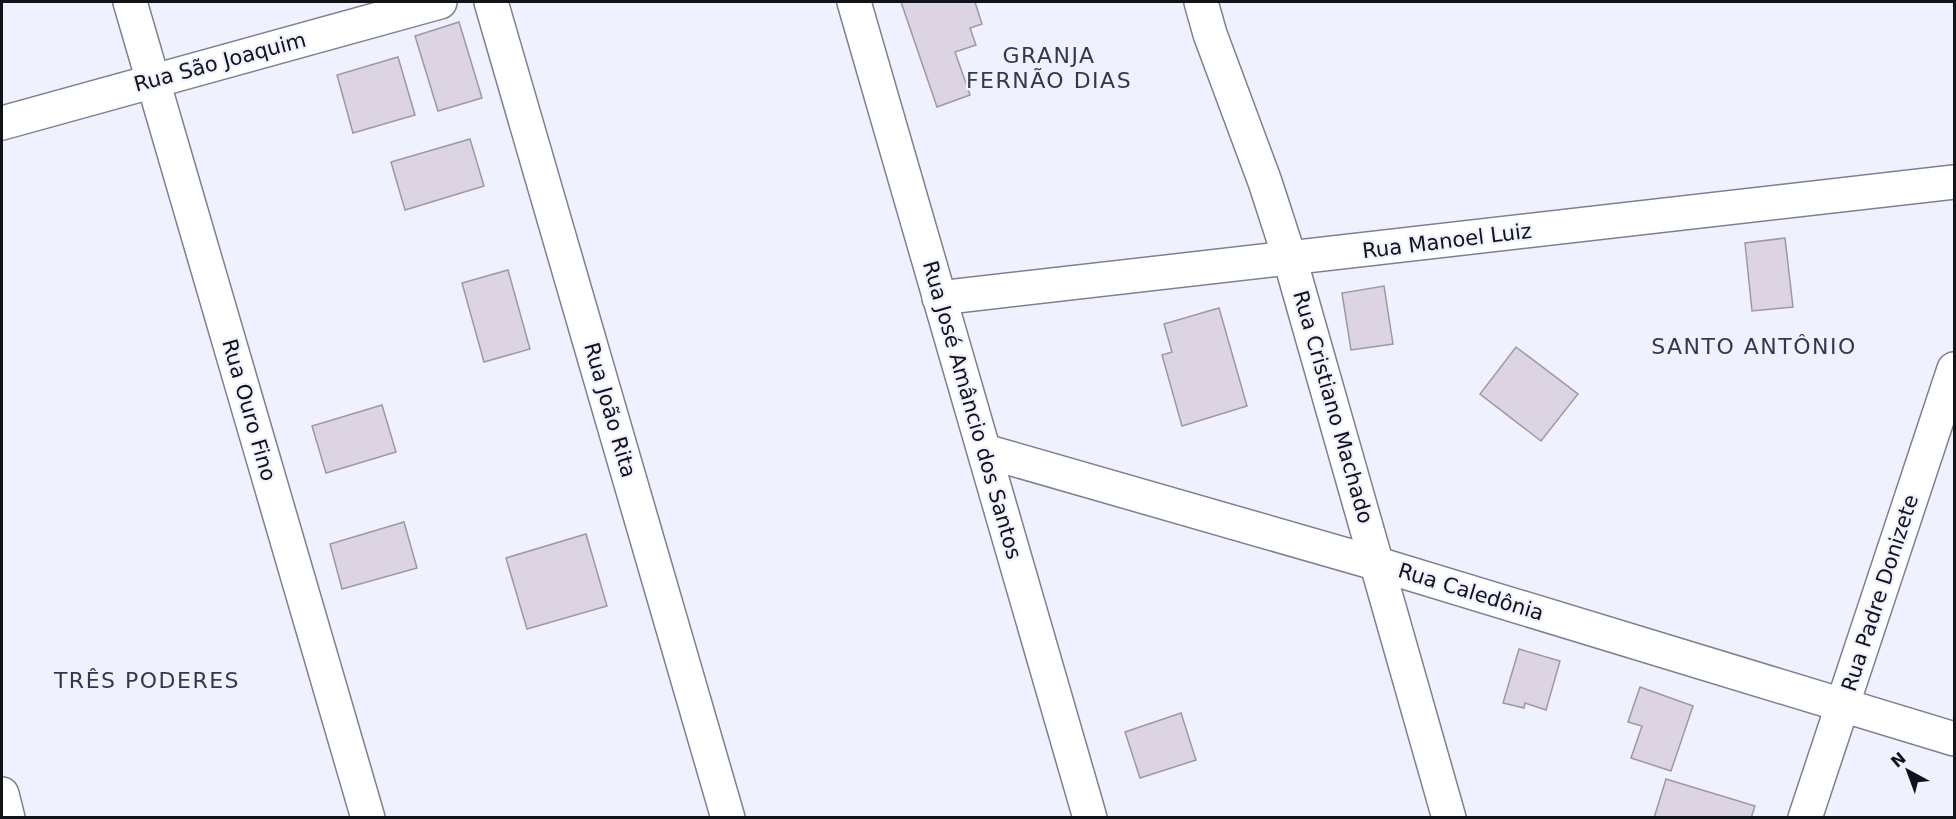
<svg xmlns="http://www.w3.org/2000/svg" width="1956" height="819" viewBox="0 0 1956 819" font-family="'DejaVu Sans',sans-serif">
<rect width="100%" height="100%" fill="#eff1ff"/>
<g fill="#dcd3e3" stroke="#9f97a5" stroke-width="1.5">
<polygon points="901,2 975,2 982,24 970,28 976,45 955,52 970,95 937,107"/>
<polygon points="459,22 482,98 438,111 415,36"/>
<polygon points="398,57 415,115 353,133 337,75"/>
<polygon points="470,139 484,186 405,210 391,162"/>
<polygon points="1785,238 1793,307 1752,311 1745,243"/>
<polygon points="508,270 530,349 484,362 462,283"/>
<polygon points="1384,286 1393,344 1351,350 1342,293"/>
<polygon points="1219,308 1247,406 1182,426 1162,355 1172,352 1164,324"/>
<polygon points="1516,347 1578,394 1541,441 1480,394"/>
<polygon points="382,405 396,452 326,473 312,426"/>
<polygon points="404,522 417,568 342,589 330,544"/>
<polygon points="586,534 607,606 527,629 506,558"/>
<polygon points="1519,649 1560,661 1546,710 1525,703 1524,708 1503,703"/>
<polygon points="1640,687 1693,706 1671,771 1631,758 1642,726 1628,722"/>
<polygon points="1181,713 1196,760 1140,778 1125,732"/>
<polygon points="1666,779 1755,806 1751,818 1654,818"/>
</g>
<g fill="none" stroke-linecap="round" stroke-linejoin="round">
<g stroke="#7d808f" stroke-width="36">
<g id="minor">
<polyline points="130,2 368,818"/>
<polyline points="491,2 728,818"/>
<polyline points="854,2 1090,818"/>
<polyline points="1201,2 1210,34 1265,182 1290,259 1449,818"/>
<polyline points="2,123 440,2"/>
<polyline points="939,298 1954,182"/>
<polyline points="985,451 1378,564 1954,739"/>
<polyline points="2,794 8,818"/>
<polyline points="1805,818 1954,369"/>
</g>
</g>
<use href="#minor" stroke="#fff" stroke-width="33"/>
</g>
<g text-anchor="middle" stroke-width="4.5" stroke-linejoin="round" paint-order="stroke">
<g font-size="21" fill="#121319" stroke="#eff1ff">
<text transform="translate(220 62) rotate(-15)" y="7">Rua São Joaquim</text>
<text transform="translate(1447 241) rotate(-7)" y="7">Rua Manoel Luiz</text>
<text transform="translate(1333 407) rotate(74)" y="7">Rua Cristiano Machado</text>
<text transform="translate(249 410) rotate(74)" y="7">Rua Ouro Fino</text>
<text transform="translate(610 410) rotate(74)" y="7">Rua João Rita</text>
<text transform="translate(972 410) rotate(74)" y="7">Rua José Amâncio dos Santos</text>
<text transform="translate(1471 592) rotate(17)" y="7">Rua Caledônia</text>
<text transform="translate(1880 593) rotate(-72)" y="7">Rua Padre Donizete</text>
</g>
<g font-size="22" letter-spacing="1.5" fill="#353845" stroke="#eff1ff">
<text x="1049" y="63">GRANJA<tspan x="1049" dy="25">FERNÃO DIAS</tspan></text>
<text x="1754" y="354">SANTO ANTÔNIO</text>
<text x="147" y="688">TRÊS PODERES</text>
</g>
</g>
<rect width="1956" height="819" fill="none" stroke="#121319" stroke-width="6"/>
<g transform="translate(1908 771) rotate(319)" stroke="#eff1ff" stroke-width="4.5" paint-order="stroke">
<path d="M0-4.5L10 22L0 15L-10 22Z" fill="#121319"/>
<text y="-9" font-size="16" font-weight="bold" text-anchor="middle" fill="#121319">N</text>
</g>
</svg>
